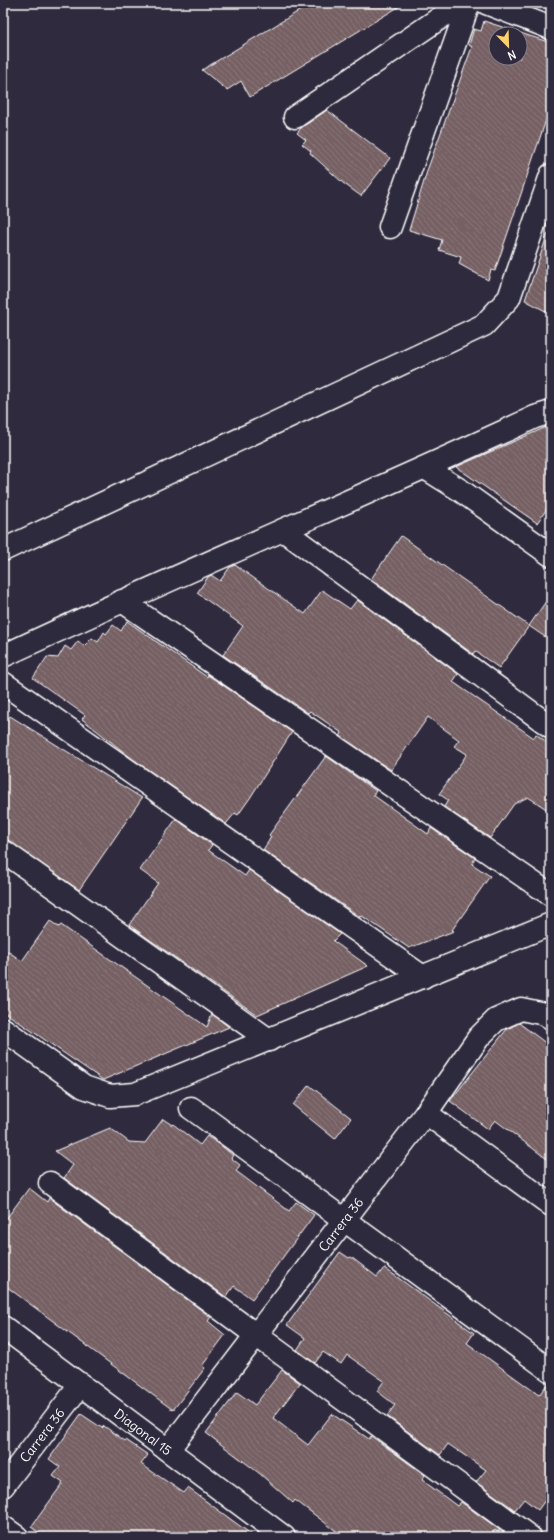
<svg xmlns="http://www.w3.org/2000/svg" width="554" height="1540" viewBox="0 0 554 1540" font-family="Delius,sans-serif">
<defs>
<pattern id="building-back-hatch" width="6" height="6" patternUnits="userSpaceOnUse"><rect width="6" height="6" fill="#766064"/><path d="M-1 5l2 2M0 0l6 6M5-1l2 2" fill="none" stroke="#8b787b"/></pattern>
</defs>
<rect width="100%" height="100%" fill="#2f2a3d"/>
<filter id="ink" filterUnits="userSpaceOnUse"><feTurbulence type="fractalNoise" baseFrequency=".025" numOctaves="2"/><feDisplacementMap in="SourceGraphic" scale="8" xChannelSelector="R" yChannelSelector="G"/><feConvolveMatrix kernelMatrix="1 2 1 2 8 2 1 2 1" color-interpolation-filters="sRGB"/></filter>
<g filter="url(#ink)">
<g fill="url(#building-back-hatch)" stroke="#fff" fill-rule="evenodd">
<polygon points="312,3 405,3 250,97 241,81 227,90 202,70"/>
<path d="M484,21L551,43V105L495,271L491,270L488,280L459,264L461,257L439,250L442,240L409,230L428,168L472,47L469,45L474,29L481,31ZM496,34H520V58H496Z"/>
<polygon points="327,110 390,158 361,196 343,183 310,153 311,151 302,144 306,140 297,133 301,128"/>
<polygon points="548,233 551,234 551,314 525,300"/>
<polygon points="551,425 551,503 537,523 456,467"/>
<polygon points="401,536 529,626 499,668 475,651 473,654 371,579"/>
<polygon points="235,565 305,614 322,590 350,609 357,600 458,674 453,682 534,738 536,734 551,745 551,812 528,797 514,804 490,838 444,807 448,800 439,794 467,754 454,746 459,740 428,717 391,770 340,736 342,733 310,711 308,713 223,655 243,626 197,593 208,577 211,575 220,581 230,567"/>
<polygon points="551,594 551,641 529,626"/>
<polygon points="127,621 207,677 208,675 292,732 250,798 238,815 235,813 226,824 134,760 82,719 85,715 33,678 47,657 58,658 65,646 71,650 78,641 84,646 92,638 98,642 104,632 106,634 113,625 121,631"/>
<polygon points="10,716 142,798 79,890 3,837 3,726"/>
<polygon points="326,756 376,791 373,795 428,834 431,828 475,858 472,864 490,876 452,930 454,931 409,948 362,916 360,917 263,850 271,837 269,835"/>
<polygon points="176,819 212,845 208,850 245,876 249,870 340,934 333,941 368,966 257,1015 129,925 158,883 140,870"/>
<polygon points="50,921 59,927 61,925 207,1027 212,1014 229,1027 103,1080 3,1011 3,948 22,961"/>
<polygon points="519,1023 551,1047 551,1162 495,1120 488,1129 450,1101 507,1029"/>
<polygon points="309,1085 351,1118 335,1139 293,1105"/>
<polygon points="163,1119 172,1125 173,1124 200,1145 207,1136 219,1144 233,1155 231,1158 240,1165 236,1171 289,1211 296,1202 314,1215 252,1299 234,1286 226,1297 64,1178 73,1165 55,1151 110,1128 129,1142 145,1143"/>
<polygon points="29,1188 47,1202 49,1198 211,1317 208,1321 225,1335 202,1366 205,1368 173,1410 3,1284 3,1223"/>
<polygon points="340,1252 349,1258 351,1257 377,1277 384,1268 397,1277 474,1333 467,1343 539,1395 548,1383 551,1383 551,1492 538,1510 524,1499 515,1510 476,1482 486,1470 448,1444 440,1455 387,1416 395,1405 377,1391 384,1381 347,1355 341,1364 323,1352 315,1363 297,1350 305,1338 287,1325"/>
<polygon points="282,1370 300,1383 273,1418 308,1445 332,1414 369,1439 371,1436 425,1475 422,1480 457,1506 461,1502 500,1530 498,1532 495,1530 488,1537 344,1537 295,1500 293,1503 259,1473 206,1433 237,1392 255,1405"/>
<polygon points="81,1414 102,1428 104,1426 125,1441 126,1440 148,1455 141,1464 157,1475 184,1493 188,1488 255,1537 45,1537 31,1527 63,1483 53,1476 60,1467 49,1459"/>
</g>
<g fill="none" stroke-linecap="round" stroke-linejoin="round">
<g stroke="#fff" stroke-width="25">
<g id="minor">
<polyline points="486,3 551,28"/>
<polyline points="295,117 462,3"/>
<polyline points="390,227 469,3"/>
<polyline points="425,468 460,490 551,555"/>
<polyline points="283,530 551,727"/>
<polyline points="3,550 484,325 509,298 551,175"/>
<polyline points="122,601 551,895"/>
<path d="M3,656C179,573 359,499 535,417L551,412"/>
<polyline points="3,683 423,977"/>
<polyline points="3,851 269,1040"/>
<polyline points="3,1029 84,1087 110,1096 135,1094 551,924"/>
<polyline points="191,1108 551,1371"/>
<polyline points="426,1113 551,1205"/>
<polyline points="50,1183 530,1537"/>
<path id="s1" d="M3,1327L284,1537"/>
<path id="s2" d="M168,1450L426,1113L479,1037L496,1020L521,1009L545,1014L551,1018"/>
<path id="s3" d="M3,1486L81,1384"/>
<polyline points="3,1527 17,1537"/>
</g>
</g>
<use href="#minor" stroke="#2f2a3d" stroke-width="22"/>
</g>
</g>
<g text-anchor="middle" stroke-width="3.5" stroke-linejoin="round" paint-order="stroke">
<g font-size="13" fill="#fff" stroke="#2f2a3d">
<text dy="5" stroke="none"><textPath href="#s2" startOffset="284">Carrera 36</textPath></text>
<text dy="5" stroke="none"><textPath href="#s1" startOffset="175">Diagonal 15</textPath></text>
<text dy="5" stroke="none"><textPath href="#s3" startOffset="64">Carrera 36</textPath></text>
</g>
</g>
<rect width="554" height="1540" fill="none" stroke="#2f2a3d" stroke-width="16"/>
<rect x="8" y="8" width="538" height="1524" fill="none" stroke="#fff" stroke-width="1.5" filter="url(#ink)"/>
<g transform="translate(508 46) rotate(157)"><circle r="19" fill="#2f2a3d" stroke="#827f8b"/>
<path d="M0-3L7 15L0 10L-7 15Z" fill="#ffd166"/>
<text y="-6" font-size="11" font-weight="bold" text-anchor="middle" fill="#ffffff">N</text>
</g>
</svg>
